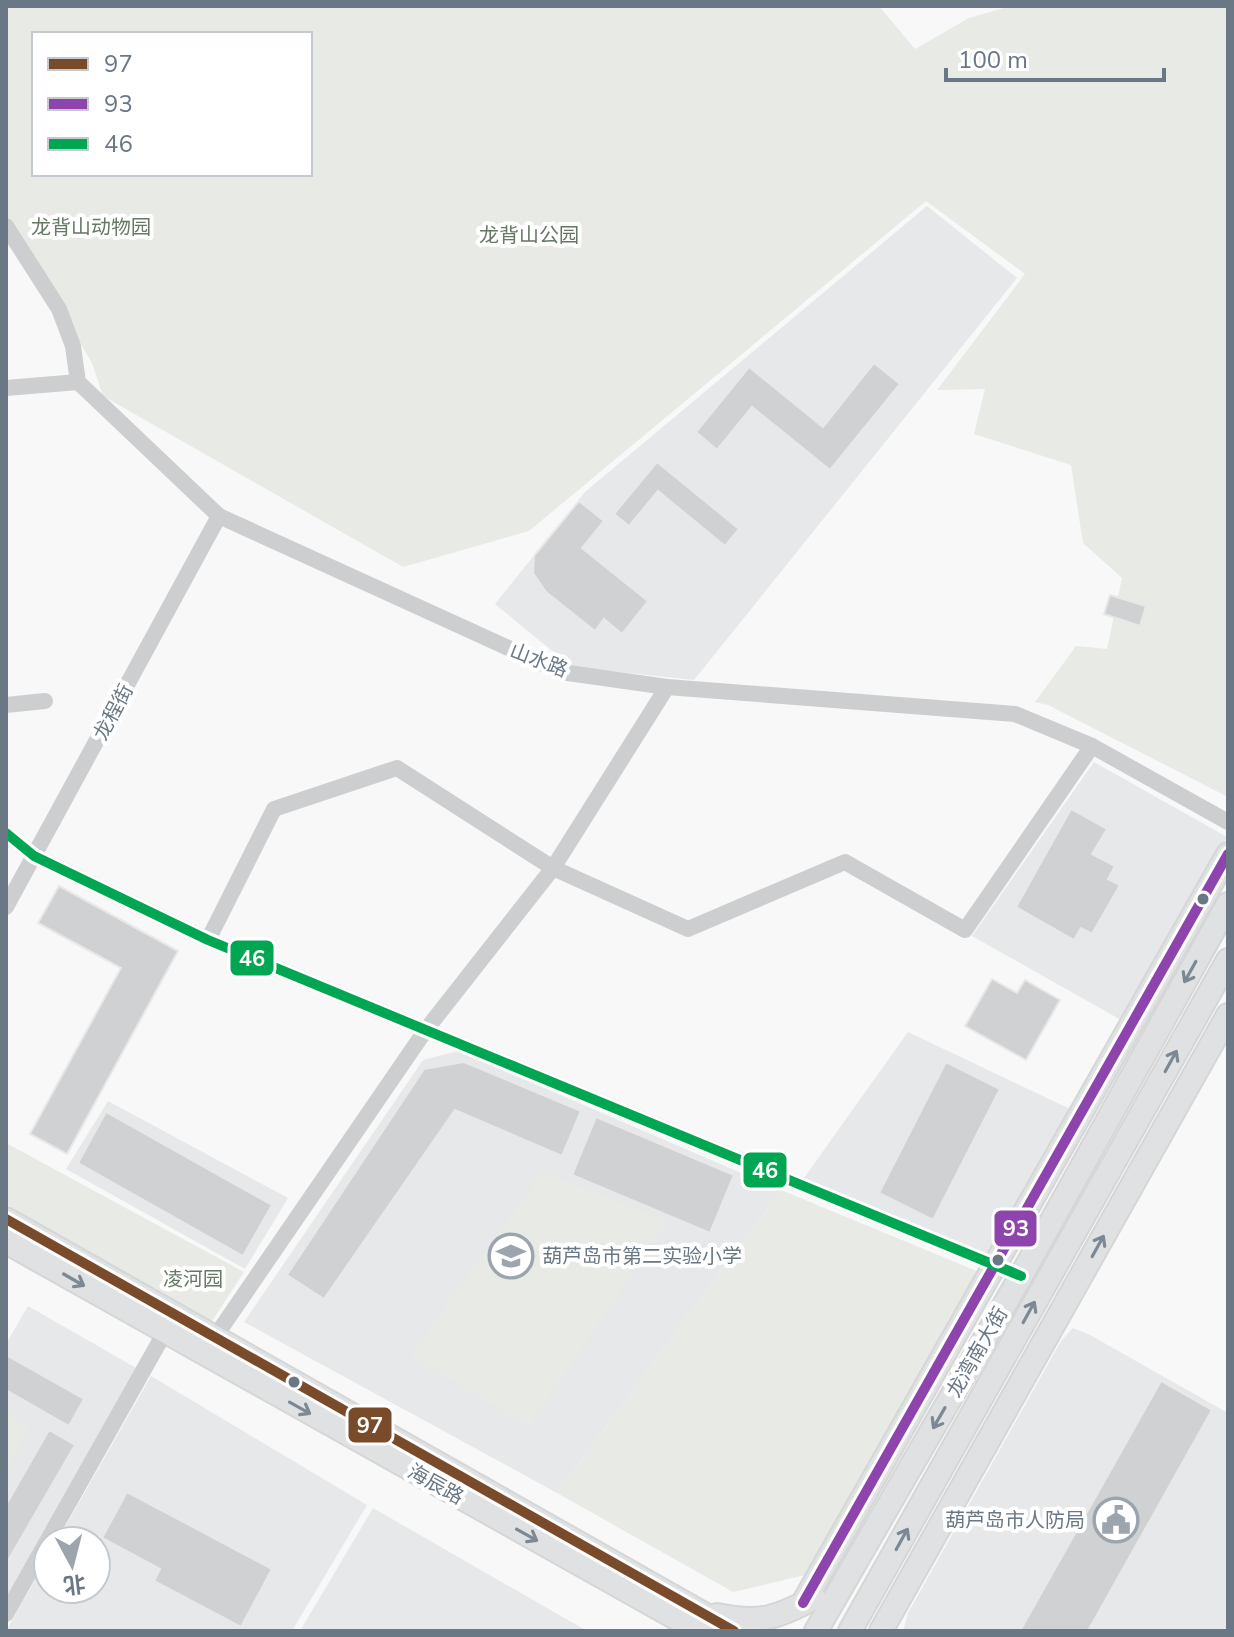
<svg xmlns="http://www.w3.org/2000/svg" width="1234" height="1637" viewBox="0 0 1234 1637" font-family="'Nunito Sans','Noto Sans SC',sans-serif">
<rect width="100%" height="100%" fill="#f8f8f8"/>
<g fill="#e7e8e9">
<polygon points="927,206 1017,278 694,680 572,667 495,604 585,492"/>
<polygon points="1094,762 1227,837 1121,1020 972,936"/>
<polygon points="908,1032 1070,1109 987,1254 804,1178"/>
<polygon points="458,1051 781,1190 557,1493 244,1322 423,1060"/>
<polygon points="108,1101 288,1198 245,1269 66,1169"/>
<polygon points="28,1306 138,1369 6,1598 6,1344"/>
<polygon points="1073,1328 1090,1335 1228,1413 1228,1631 903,1631 908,1613 1061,1341"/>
<polygon points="151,1376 367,1505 292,1631 6,1631 48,1557 48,1589 96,1589 96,1541 57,1541"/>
<polygon points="373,1508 587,1631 300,1631"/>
</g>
<g fill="#e7eae5" fill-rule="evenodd">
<path d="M6,6H879L915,49L969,18L1011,6H1228V797L1048,705L1035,702L1076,646L1107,649L1122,578L1083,543L1071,465L974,434L985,389L937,390L1025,274L926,201L529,531L403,567L103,396L92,363L6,215ZM34,34H310V174H34Z"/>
<polygon points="6,1143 244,1272 210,1324 6,1204"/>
<polygon points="543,1172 667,1221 529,1426 410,1356"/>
<polygon points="781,1190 984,1274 805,1575 733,1592 557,1493"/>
<polygon points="6,1415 30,1428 6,1471"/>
</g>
<g fill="#cfd1d2" stroke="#e8e8e8" stroke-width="2">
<polygon points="874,363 900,384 830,470 752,407 717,450 696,432 749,367 823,427"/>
<polygon points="657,462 739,529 725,546 658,491 629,526 614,514"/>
<polygon points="579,501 604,521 582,548 648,601 622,634 604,619 595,631 546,592 533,573 534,556"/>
<polygon points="1110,595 1146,606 1140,626 1104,614"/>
<polygon points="1071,809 1107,829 1092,854 1115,866 1108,879 1120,885 1092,934 1081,928 1074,940 1016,907"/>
<polygon points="59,886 178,951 67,1154 30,1134 121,968 38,923"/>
<polygon points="992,979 1017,993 1025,980 1060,1000 1026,1060 965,1026"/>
<polygon points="464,1062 581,1111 562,1156 455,1110 324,1299 287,1275 424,1069"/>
<polygon points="946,1062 1000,1089 933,1220 879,1193"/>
<polygon points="106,1112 272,1205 243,1256 78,1163"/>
<polygon points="596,1117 734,1175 710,1233 572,1175"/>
<polygon points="6,1355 84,1399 69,1426 6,1390"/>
<polygon points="1161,1381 1212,1410 1088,1631 1020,1631"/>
<polygon points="49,1430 75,1445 6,1564 6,1505"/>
<polygon points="127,1492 272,1569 241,1627 154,1581 160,1569 102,1538"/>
</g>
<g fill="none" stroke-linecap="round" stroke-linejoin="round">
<g stroke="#d5d6d6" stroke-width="26">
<g id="major">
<polyline points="6,1219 734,1631"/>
<polyline points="6,1242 699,1631"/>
<polyline points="803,1603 1228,854"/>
<path d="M717,1615C759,1624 777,1618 814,1598"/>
<polyline points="816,1631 1021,1276 1228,904"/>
<polyline points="850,1631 1228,960"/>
<polyline points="881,1631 1228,1015"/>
</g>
</g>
<g stroke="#cdcecf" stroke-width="16">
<polyline points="6,226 59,309 73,346 78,382 219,516 561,672 667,687 1015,714 1092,746 1228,822"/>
<polyline points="6,388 78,382"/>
<polyline points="6,705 45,701"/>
<polyline points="6,833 34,856 208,940 1021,1276"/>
<polyline points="6,907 219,516"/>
<polyline points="208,940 274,809 397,768 553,868 688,929 845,862 965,930 1092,746"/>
<polyline points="215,1337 425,1031 553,868 667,687"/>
<polyline points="6,1614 165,1332"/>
</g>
<use href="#major" stroke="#e0e1e2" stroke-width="22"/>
<g stroke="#fff" stroke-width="16">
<polyline id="bus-1" points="6,1219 734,1631"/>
</g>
<g stroke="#fff" stroke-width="16">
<polyline id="bus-2" points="803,1603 1228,854"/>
</g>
<g stroke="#fff" stroke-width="16">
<polyline id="bus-3" points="6,833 34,856 208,940 1021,1276"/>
</g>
<use href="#bus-1" stroke="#7a4b2a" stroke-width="10"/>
<use href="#bus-2" stroke="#8e44ad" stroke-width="10"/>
<use href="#bus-3" stroke="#00a651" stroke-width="10"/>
</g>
<defs><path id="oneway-shaft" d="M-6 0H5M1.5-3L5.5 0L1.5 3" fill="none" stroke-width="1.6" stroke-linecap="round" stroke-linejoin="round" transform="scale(2)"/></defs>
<g stroke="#7c8893">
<use href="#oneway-shaft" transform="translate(1190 972) rotate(119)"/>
<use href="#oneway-shaft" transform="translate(1171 1061) rotate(-61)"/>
<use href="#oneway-shaft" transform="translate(1098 1246) rotate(-61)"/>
<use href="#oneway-shaft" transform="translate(74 1280) rotate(30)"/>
<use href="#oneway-shaft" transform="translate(1029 1312) rotate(-61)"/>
<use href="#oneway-shaft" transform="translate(300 1408) rotate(29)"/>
<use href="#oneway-shaft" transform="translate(939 1418) rotate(120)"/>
<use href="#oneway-shaft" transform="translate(527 1535) rotate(29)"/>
<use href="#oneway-shaft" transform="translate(902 1539) rotate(-61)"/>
</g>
<defs>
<g id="school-ring" transform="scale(2.3)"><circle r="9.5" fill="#fff" stroke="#9ca5ad" stroke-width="1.5"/><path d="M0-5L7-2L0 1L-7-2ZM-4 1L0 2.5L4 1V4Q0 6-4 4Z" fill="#9ca5ad"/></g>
<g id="civic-ring" transform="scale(2.3)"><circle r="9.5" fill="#fff" stroke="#9ca5ad" stroke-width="1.5"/><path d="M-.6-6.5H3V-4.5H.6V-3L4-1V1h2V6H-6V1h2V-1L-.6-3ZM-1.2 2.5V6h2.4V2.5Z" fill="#9ca5ad"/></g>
</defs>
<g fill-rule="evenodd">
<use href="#school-ring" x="511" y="1256"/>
<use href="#civic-ring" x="1116" y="1520"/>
</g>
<g fill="#6a7885" stroke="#fff" stroke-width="3">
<circle cx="1203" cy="899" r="7"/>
<circle cx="998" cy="1260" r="7"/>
<circle cx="294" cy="1382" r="7"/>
</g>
<g text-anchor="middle" stroke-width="8" stroke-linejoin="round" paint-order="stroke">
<g font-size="20" fill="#677865" stroke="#fff">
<text x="91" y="234">龙背山动物园</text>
<text x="529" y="242">龙背山公园</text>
<text x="193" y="1286">凌河园</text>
</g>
<g font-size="20" fill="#6a7885" stroke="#fff">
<text transform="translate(539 660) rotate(21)" y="7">山水路</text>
<text transform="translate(113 712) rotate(-62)" y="7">龙程街</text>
<text transform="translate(977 1352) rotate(-60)" y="7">龙湾南大街</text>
<text transform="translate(436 1484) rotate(29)" y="7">海辰路</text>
</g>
<g font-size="20" fill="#6a7885" stroke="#fff" text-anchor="start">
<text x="542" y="1263">葫芦岛市第二实验小学</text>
<text x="1085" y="1527" text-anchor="end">葫芦岛市人防局</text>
</g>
</g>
<g stroke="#fff" stroke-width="3">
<rect x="229" y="939" width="46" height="38" rx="8" fill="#00a651"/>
<rect x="742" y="1151" width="46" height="38" rx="8" fill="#00a651"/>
<rect x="993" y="1209" width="45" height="39" rx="8" fill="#8e44ad"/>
<rect x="347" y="1406" width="46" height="38" rx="8" fill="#7a4b2a"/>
</g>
<g font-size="22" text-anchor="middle" font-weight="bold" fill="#fff">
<text x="252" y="966">46</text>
<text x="765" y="1178">46</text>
<text x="1016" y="1236">93</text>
<text x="370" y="1433">97</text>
</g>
<rect width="1234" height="1637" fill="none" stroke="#6a7885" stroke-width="16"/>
<rect x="32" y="32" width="280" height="144" fill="#ffffff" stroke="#c3c9ce" stroke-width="2"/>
<rect x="48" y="58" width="40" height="12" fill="#7a4b2a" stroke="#c3c9ce" stroke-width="2"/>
<text x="104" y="72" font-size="24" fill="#6a7885">97</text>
<rect x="48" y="98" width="40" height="12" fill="#8e44ad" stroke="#c3c9ce" stroke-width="2"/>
<text x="104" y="112" font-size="24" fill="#6a7885">93</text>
<rect x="48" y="138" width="40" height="12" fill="#00a651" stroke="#c3c9ce" stroke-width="2"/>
<text x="104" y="152" font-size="24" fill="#6a7885">46</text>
<g transform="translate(72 1565) rotate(173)"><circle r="38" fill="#ffffff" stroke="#c3c9ce" stroke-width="2"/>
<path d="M0-6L14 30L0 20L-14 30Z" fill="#9ca5ad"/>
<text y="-12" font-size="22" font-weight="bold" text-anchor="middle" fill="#6a7885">北</text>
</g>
<path d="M946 68v12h218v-12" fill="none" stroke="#6a7885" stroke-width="4"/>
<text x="958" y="68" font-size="24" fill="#6a7885" stroke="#ffffff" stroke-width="6" paint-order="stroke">100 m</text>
</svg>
